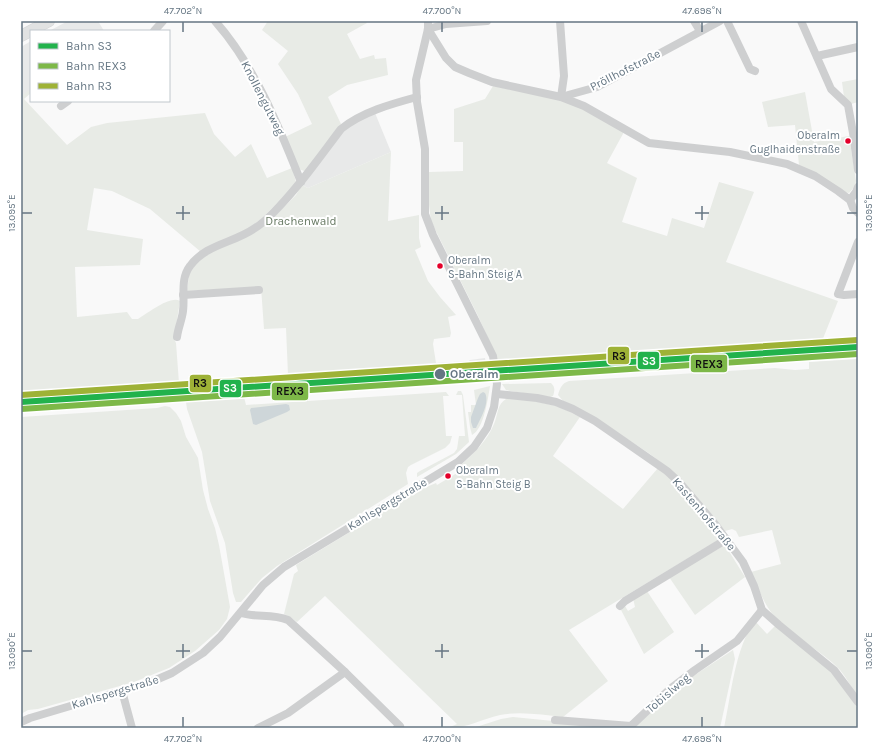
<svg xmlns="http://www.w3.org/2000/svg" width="879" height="749" viewBox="0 0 879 749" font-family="Karla,sans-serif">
<rect width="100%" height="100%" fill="#f9f9f9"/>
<g fill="#e8e9e9">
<polygon points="68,21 98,21 104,31 49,31"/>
<polygon points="31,41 31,93 21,99 21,47"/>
<polygon points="375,113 391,152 308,188 302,185 338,138 346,129 357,122"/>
<polygon points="858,338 858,354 797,358 792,361 785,360 540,376 534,378 506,378 503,376 487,376 487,382 406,386 406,385 297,392 291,394 263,396 258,393 21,409 21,394 286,376 296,374 401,367 402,365 469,361 470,360 485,358 486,364 498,363 509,359 515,359 517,361"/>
</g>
<g fill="#e8ebe6">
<polygon points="268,21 365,21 367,23 347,34 360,59 374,55 375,59 386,58 388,75 347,85 328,97 341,124 306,170 304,171 299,169 285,137 312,124 298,94 278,64 288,51 262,30"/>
<polygon points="858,79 858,102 851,104 844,97 842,82"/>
<polygon points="493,86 563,100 600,117 624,132 607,163 637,178 622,222 667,236 672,218 704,228 719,182 754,192 726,262 838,301 822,341 517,361 515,359 509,359 507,362 498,363 495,353 478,316 431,221 429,205 429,172 463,171 463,142 454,142 454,109 485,99"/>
<path d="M31,89V93L24,99L67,145L91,127L107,123L205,113L214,134L235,157L251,144L267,178L292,168L296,182L293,188L261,219L241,234L201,252L150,209L112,191L94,188L87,230L143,239L140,265L75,267L77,317L127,312L132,319H138C147,314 170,295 180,301L174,339L176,343L179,383L21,394V96Z"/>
<polygon points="805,92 814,142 849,136 856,181 855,186 849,193 844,192 799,165 795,125 768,127 762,102"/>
<polygon points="391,152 388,221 419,215 419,238 421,247 415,250 428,281 440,297 456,315 448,317 451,333 450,337 434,339 433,344 436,363 402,365 401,367 288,375 286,328 264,329 261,287 187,291 189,275 195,265 206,255 275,216 296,195 302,185 308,188"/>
<path d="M858,359V698C852,689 847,678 840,670C821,650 794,638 775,617C764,605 758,587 751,572L781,564L772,530L739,537L736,531L732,529L725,531L668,468L650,454L597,419L563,401L558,395C560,388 562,383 569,381L775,368L795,370L809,369V362Z"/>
<path d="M551,383C555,387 555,390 553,396L550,397L510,391L506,390L502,384Z"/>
<path d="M490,386C488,398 484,429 472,435L470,427L468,412H471V405H476L474,390Z"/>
<polygon points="458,391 461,391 463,395 469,442 456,454 417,477 417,473 420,471 454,453 457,449 459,436 465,436 462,395 456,395"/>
<polygon points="446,392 449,396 443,396 446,436 452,436 450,443 445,448 411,465 408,467 406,473 408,484 277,566 262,578 241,602 236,602 233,593 225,543 210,501 202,452 187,409 186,402 244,397 246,405"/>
<path d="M506,399H525L560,407L580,417L553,456L623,509L658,468L678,485L720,536V539L569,630L608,681L563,717C543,715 520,711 500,715C482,719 468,728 448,728L457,724L325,596L297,622L290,617L284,614L294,574L298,571L296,565L417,491L436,483L437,485L457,473L462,467L461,465C474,453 487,441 494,424C498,415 497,404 506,399Z"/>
<polygon points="165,406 170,407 176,413 181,421 186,437 198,458 203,490 208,509 215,528 219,545 230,607 227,619 219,630 195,651 169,668 134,682 38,709 28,710 21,714 21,417 157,408"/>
<polygon points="725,545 745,577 695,615 669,577"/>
<polygon points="647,591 674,632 644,654 621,610 625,606 628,611 635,607 633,598"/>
<path d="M755,621L767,634L775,626L826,667L847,690L858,709V728H724C731,696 735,647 755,621Z"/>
<polygon points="733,650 735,659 720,728 632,728 675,688"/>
<polygon points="513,717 624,728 473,728 501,719"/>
</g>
<g fill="#ced6d9">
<path d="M483,392L485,393C490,402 481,418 476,428H473L471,422V417L478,398L480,394Z"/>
<polygon points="286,404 289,405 290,410 287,412 256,425 253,424 250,410 251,408"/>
</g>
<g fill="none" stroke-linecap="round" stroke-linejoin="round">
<g stroke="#d5d6d7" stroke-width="12">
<polyline id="secondary" points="21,36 49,21"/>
</g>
<g stroke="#cecfd0" stroke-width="8">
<path d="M215,21C255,66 279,127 301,182"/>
<polyline points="560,21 564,76 561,97 584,106 649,143 730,152 787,164 815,176 838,191 850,200 853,208 858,213"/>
<polyline points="694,21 700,31"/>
<polyline points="727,21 750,69 755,71"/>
<polyline points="801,21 831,89 848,105 853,133 858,170"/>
<polyline points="428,29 446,58 455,67 469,73 492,82 561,97 597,87 720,21"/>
<polyline points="428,29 446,24 487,21"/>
<polyline points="154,31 163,21"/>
<polyline points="817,56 858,47"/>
<polyline points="61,106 68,101"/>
<polyline points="850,200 856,192 858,187"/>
<polyline points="858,242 838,294 844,295 858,294"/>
<polyline points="183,295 259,290"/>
<path d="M177,337C178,328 182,320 183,311C185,296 180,279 190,266C206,244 234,243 255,228C262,224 268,218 274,212C299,187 319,158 341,129C362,112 391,104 417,97"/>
<polyline points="497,394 537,398 556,402 573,409 595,421 667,471 680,483 715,524 743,562 754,586 762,610 779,625 834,670 858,702"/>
<polyline points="620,606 625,601 727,539"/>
<path d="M241,613C257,618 272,613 288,620L345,672L288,713L258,728"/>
<polyline points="345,672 400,726 397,728"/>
<polyline points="122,691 132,728"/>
<polyline points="555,720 631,726 670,689 695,670 737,641 762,610"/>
<polyline points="21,722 30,718 151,682 172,673 203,653 220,637 263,585 284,567 458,462 474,447 487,428 494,407 497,384 493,356 433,235 425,214 425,149 417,102 416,80 428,29 428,21"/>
</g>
<use href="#secondary" stroke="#e1e2e2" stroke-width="11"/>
<g stroke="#fff" stroke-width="9">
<polyline id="rail-1" points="21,402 858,347"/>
</g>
<g stroke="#fff" stroke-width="9">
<polyline id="rail-2" points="21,409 858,354"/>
</g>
<g stroke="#fff" stroke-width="9">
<polyline id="rail-3" points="21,395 858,340"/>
</g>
<use href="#rail-1" stroke="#22b24c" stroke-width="6"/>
<use href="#rail-2" stroke="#7db848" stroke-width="6"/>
<use href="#rail-3" stroke="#9eb236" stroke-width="6"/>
</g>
<path fill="none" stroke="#657683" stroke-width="1.5" d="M183,22V32M442,22V32M702,22V32M183,206V220M442,206V220M702,206V220M22,213H32M176,213H190M435,213H449M695,213H709M847,213H857M183,644V658M442,644V658M702,644V658M22,651H32M176,651H190M435,651H449M695,651H709M847,651H857M183,717V727M442,717V727M702,717V727"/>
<g fill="#e4002b" stroke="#fff" stroke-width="1.5">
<circle cx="848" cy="141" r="3.5"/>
<circle cx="440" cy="266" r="3.5"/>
<circle cx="448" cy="476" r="3.5"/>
</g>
<circle fill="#657683" stroke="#fff" stroke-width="1.5" cx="440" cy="374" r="6"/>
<g text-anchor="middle" stroke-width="4" stroke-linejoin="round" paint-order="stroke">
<g font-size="11" fill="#657683" stroke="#fff" text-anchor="start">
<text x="840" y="139" text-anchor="end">Oberalm<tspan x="840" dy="14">Guglhaidenstraße</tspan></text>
<text x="448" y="264">Oberalm<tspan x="448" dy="14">S-Bahn Steig A</tspan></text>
<text x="456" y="474">Oberalm<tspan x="456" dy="14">S-Bahn Steig B</tspan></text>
</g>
<g font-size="12" fill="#657683" stroke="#fff">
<text transform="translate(625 70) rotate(-27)" y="4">Pröllhofstraße</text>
<text transform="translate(263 98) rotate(63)" y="4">Knollengutweg</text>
<text transform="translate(387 504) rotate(-31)" y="4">Kahlspergstraße</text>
<text transform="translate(704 514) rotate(50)" y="4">Kastenhofstraße</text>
<text transform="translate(115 692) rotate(-17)" y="4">Kahlspergstraße</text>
<text transform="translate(668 693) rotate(-41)" y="4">Tobislweg</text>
</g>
<g font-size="12" fill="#687a64" stroke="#fff">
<text x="301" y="225">Drachenwald</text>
</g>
<g font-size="12" font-weight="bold" fill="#657683" stroke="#fff" text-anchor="start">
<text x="450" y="378">Oberalm</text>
</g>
</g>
<g stroke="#fff" stroke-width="1.5">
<rect x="607" y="346" width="23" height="19" rx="4" fill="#9eb236"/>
<rect x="637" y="351" width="23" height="19" rx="4" fill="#22b24c"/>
<rect x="690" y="354" width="38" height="19" rx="4" fill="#7db848"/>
<rect x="189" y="374" width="23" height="19" rx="4" fill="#9eb236"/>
<rect x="219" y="379" width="23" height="19" rx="4" fill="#22b24c"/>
<rect x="271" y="382" width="38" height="19" rx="4" fill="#7db848"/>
</g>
<g font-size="11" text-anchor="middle" font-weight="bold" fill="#fff">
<text x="649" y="365">S3</text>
<text x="230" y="392">S3</text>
</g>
<g font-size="11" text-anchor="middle" font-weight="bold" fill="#111">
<text x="619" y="360">R3</text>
<text x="709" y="368">REX3</text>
<text x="200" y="387">R3</text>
<text x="290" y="395">REX3</text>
</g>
<rect width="879" height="749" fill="none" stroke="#ffffff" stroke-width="44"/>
<rect x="30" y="30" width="140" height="72" fill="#ffffff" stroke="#c1c8cd"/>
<rect x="38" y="43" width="20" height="6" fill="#22b24c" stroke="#c1c8cd"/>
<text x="66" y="50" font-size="12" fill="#657683">Bahn S3</text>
<rect x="38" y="63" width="20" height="6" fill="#7db848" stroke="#c1c8cd"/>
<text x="66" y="70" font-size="12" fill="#657683">Bahn REX3</text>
<rect x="38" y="83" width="20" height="6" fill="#9eb236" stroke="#c1c8cd"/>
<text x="66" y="90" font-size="12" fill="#657683">Bahn R3</text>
<rect x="22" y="22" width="835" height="705" fill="none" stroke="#657683" stroke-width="1.5"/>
<g font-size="10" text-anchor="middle" fill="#657683">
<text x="183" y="14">47.702°N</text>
<text x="442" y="14">47.700°N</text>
<text x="702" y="14">47.698°N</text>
<text transform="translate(868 213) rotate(-90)" y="4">13.095°E</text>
<text transform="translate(11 213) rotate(-90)" y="4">13.095°E</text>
<text transform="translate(868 651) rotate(-90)" y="4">13.090°E</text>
<text transform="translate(11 651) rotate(-90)" y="4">13.090°E</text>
<text x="183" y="742">47.702°N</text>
<text x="442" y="742">47.700°N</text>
<text x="702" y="742">47.698°N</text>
</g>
</svg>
